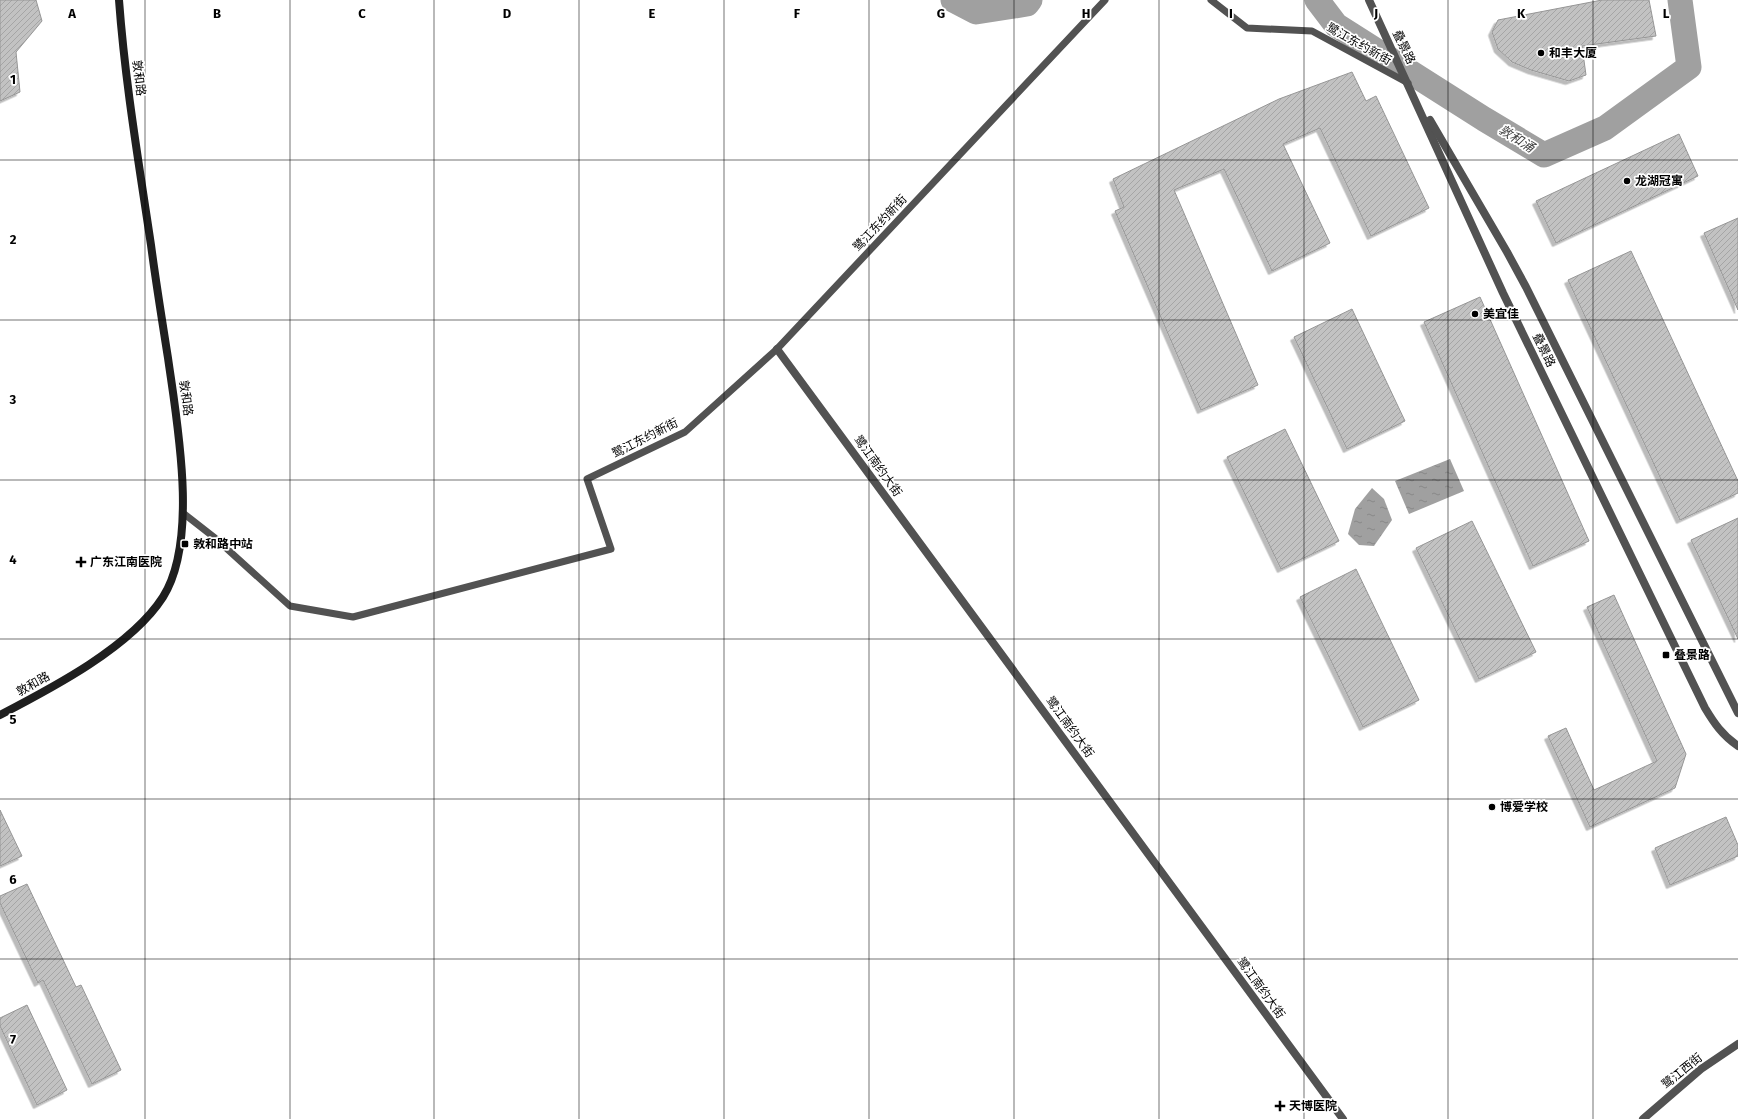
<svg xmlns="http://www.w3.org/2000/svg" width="1738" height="1119" viewBox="0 0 1738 1119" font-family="'Fira Sans','Noto Sans SC',sans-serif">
<defs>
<pattern id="water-ripples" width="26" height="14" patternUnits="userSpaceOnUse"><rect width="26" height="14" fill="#a0a0a0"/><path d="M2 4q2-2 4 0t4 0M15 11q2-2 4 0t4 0" fill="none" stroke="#888"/></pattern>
<pattern id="building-hatch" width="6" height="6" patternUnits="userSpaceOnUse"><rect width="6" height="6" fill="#c2c2c2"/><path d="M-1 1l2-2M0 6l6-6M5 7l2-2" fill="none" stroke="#a5a5a5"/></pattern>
<filter id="shadow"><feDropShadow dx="-3.5" dy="3.5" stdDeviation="0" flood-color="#0004"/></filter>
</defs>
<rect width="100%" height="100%" fill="#fff"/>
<g fill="url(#water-ripples)">
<polygon points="1450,459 1464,491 1409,514 1395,481"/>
<polygon points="1372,488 1384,499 1392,520 1374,546 1359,545 1348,534 1355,509"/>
</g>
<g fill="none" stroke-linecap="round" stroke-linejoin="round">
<g stroke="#a0a0a0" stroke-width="25">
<polyline points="953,0 976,12 1027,4 1030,0"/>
<polyline points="1317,0 1336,25 1484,119 1544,155 1605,128 1689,67 1680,0"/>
</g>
</g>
<g fill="url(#building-hatch)" stroke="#969696" filter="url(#shadow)">
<polygon points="0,0 36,0 42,21 16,52 20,92 0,101"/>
<polygon points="1602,0 1649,0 1656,36 1582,46 1586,75 1569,81 1531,70 1512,62 1498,49 1492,32 1498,20"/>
<polygon points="1352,72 1366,101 1376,96 1429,208 1371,236 1320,128 1283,144 1330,243 1272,271 1224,169 1174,190 1258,385 1201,410 1115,211 1124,207 1113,179 1279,99"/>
<polygon points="1679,134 1698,176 1556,243 1536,201"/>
<polygon points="1738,218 1738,310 1704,233"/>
<polygon points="1631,251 1738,481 1738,493 1680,520 1568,280"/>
<polygon points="1480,297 1589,541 1533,566 1424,322"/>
<polygon points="1352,309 1405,421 1347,449 1294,337"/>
<polygon points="1285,429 1339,541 1281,569 1227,457"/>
<polygon points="1738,518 1738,639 1691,540"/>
<polygon points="1472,521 1536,652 1479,679 1416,548"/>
<polygon points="1356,569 1419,700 1363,727 1300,597"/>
<polygon points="1614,595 1686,754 1675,788 1590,827 1548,736 1566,728 1594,790 1657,761 1587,607"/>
<polygon points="0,810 22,856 0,866"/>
<polygon points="1726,817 1738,845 1738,856 1670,885 1655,848"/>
<polygon points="27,884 76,987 81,985 121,1070 92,1084 43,980 38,983 0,903 0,896"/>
<polygon points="27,1005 67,1090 37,1105 0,1026 0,1018"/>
</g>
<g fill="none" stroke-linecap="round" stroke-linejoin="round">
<g stroke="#525252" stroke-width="7">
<polyline points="1211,0 1247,28 1312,31 1408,83"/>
<polyline points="183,513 215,538 290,606 353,617 611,549 587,479 685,432 777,349 1105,0"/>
</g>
<g stroke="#525252" stroke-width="8">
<path d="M1369,0L1503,293L1705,708C1714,723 1722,735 1738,746"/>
<polyline points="1430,120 1507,252 1526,287 1738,713"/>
<polyline points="777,349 1343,1119"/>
<polyline points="1643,1119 1701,1069 1738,1044"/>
</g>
<path stroke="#1f1f1f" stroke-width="8" d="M0,715C52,688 131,647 163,597C199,540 177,422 168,358C162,320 156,283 151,245C139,164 125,82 119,0"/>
</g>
<path fill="none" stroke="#000" stroke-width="1" stroke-opacity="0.55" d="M145,0V1119M290,0V1119M434,0V1119M579,0V1119M724,0V1119M869,0V1119M1014,0V1119M1159,0V1119M1304,0V1119M1448,0V1119M1593,0V1119M0,160H1738M0,320H1738M0,480H1738M0,639H1738M0,799H1738M0,959H1738"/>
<g fill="#000" stroke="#fff" stroke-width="1.5">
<circle cx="1541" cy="53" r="4"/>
<circle cx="1627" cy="181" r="4"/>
<circle cx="1475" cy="314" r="4"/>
<rect x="181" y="540" width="8" height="8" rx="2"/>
<path d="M79 556h4v4h4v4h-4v4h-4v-4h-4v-4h4z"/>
<rect x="1662" y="651" width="8" height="8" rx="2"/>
<circle cx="1492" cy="807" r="4"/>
<path d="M1278 1100h4v4h4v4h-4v4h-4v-4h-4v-4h4z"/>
</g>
<g text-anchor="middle" stroke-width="3.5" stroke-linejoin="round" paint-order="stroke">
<g font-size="12" fill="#000" stroke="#fff">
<text transform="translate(1359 44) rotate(29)" y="4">鹭江东约新街</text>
<text transform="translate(1404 47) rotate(64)" y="4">叠景路</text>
<text transform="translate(139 78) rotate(83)" y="4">敦和路</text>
<text transform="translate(880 223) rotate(-47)" y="4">鹭江东约新街</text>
<text transform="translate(1544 350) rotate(64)" y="4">叠景路</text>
<text transform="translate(186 398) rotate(82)" y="4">敦和路</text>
<text transform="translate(645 438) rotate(-27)" y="4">鹭江东约新街</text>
<text transform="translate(878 466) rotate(54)" y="4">鹭江南约大街</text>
<text transform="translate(33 684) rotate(-29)" y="4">敦和路</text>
<text transform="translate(1070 727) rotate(54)" y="4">鹭江南约大街</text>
<text transform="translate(1261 988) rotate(54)" y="4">鹭江南约大街</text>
<text transform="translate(1682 1071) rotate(-39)" y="4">鹭江西街</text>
</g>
<g font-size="12" font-weight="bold" fill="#000" stroke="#fff" text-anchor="start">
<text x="1549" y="57">和丰大厦</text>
<text x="1635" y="185">龙湖冠寓</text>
<text x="1483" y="318">美宜佳</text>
<text x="193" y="548">敦和路中站</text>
<text x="90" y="566">广东江南医院</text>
<text x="1674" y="659">叠景路</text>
<text x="1500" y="811">博爱学校</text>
<text x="1289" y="1110">天博医院</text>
</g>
<g font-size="13" font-style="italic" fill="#414141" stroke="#fff">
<text transform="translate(1517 138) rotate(32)" y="5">敦和涌</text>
</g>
</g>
<g font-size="13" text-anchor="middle" font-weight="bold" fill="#000" stroke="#fff" stroke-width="3.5" stroke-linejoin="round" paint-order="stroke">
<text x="72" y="18">A</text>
<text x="217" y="18">B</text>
<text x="362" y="18">C</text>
<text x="507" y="18">D</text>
<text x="652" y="18">E</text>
<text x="797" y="18">F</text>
<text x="941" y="18">G</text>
<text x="1086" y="18">H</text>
<text x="1231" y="18">I</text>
<text x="1376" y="18">J</text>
<text x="1521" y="18">K</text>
<text x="1666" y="18">L</text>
<text x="13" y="84">1</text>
<text x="13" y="244">2</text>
<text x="13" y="404">3</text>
<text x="13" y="564">4</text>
<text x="13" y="724">5</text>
<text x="13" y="884">6</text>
<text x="13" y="1044">7</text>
</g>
</svg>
